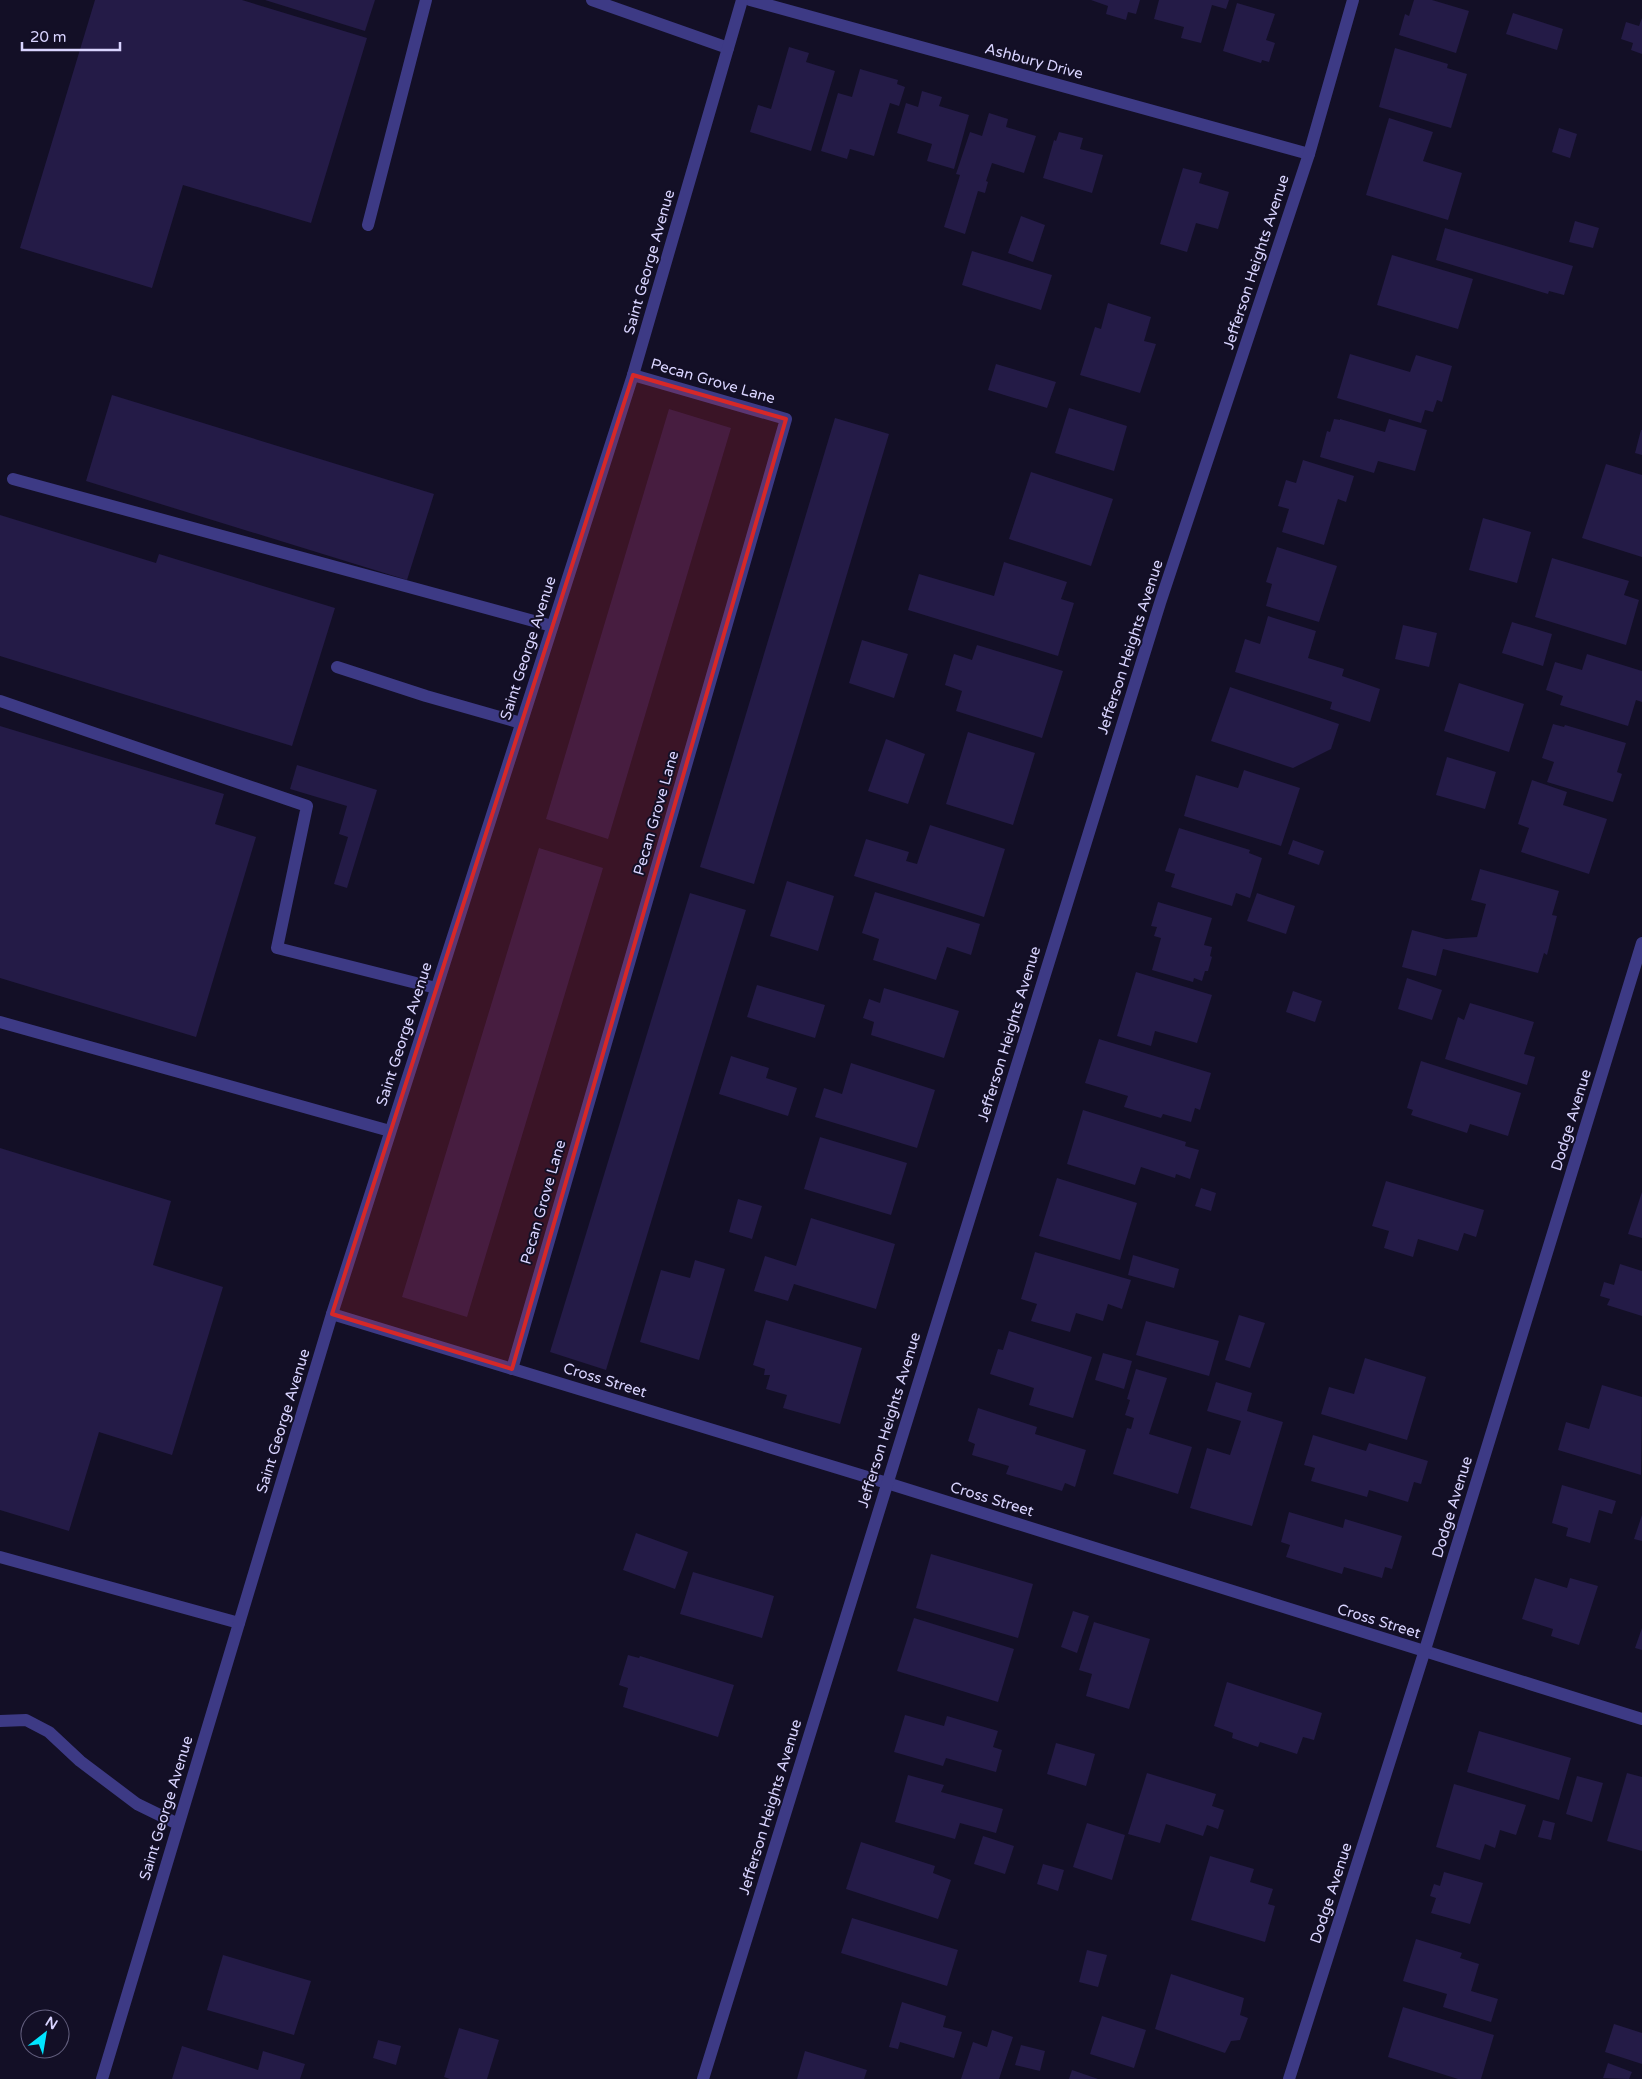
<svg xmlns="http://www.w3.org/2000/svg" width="1642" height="2079" viewBox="0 0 1642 2079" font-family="'Varela Round',sans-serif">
<rect width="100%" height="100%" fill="#130f26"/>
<g fill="#241b47">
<polygon points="95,0 242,0 367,38 311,223 183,185 152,288 20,248"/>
<polygon points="265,0 375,0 365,31"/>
<polygon points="1091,0 1140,0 1136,14 1128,12 1126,20 1106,14 1108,6"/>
<polygon points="1159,0 1229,0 1226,9 1212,5 1201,43 1181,38 1184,27 1154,19"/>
<polygon points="1414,0 1432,0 1469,11 1456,53 1399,35 1405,14 1409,16"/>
<polygon points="1237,3 1275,14 1266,40 1275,43 1269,62 1262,60 1261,63 1223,51"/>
<polygon points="1513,13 1563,29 1557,50 1506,34"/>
<polygon points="1642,18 1642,54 1631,50 1633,43 1621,39 1626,22 1639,26"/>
<polygon points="789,47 809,53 806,62 835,71 811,151 750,132 758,105 771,109"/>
<polygon points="1395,48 1448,64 1447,68 1467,74 1451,128 1379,107"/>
<polygon points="860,69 898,80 897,84 905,87 899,106 890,103 874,156 850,149 847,159 821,151 838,93 852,97"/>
<polygon points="922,91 942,97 939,106 969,115 954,169 927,161 932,144 897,133 906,103 918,107"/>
<polygon points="989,113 1008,119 1006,127 1036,136 1024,173 992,163 986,181 988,182 985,193 978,191 965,234 944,227 960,175 956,174 970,132 982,136"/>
<polygon points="1389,118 1433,132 1423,161 1462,173 1448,220 1366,195"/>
<polygon points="1559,128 1577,134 1570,158 1552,152"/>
<polygon points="1059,132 1083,138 1080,149 1103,155 1092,193 1043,178 1054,140 1056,141"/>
<polygon points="1183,168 1202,173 1199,183 1229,192 1218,229 1196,223 1187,252 1160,244"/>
<polygon points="1021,216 1045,225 1033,262 1008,253"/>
<polygon points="1575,221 1599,228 1593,248 1569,242"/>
<polygon points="1445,228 1573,266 1564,295 1549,291 1548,294 1436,260"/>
<polygon points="972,251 1052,275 1041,310 962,285"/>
<polygon points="1392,255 1473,279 1458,329 1377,305"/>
<polygon points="1108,303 1151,317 1144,341 1156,344 1140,393 1080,375 1095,327 1101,329"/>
<polygon points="1350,354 1410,372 1416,355 1452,366 1442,402 1437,400 1433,412 1425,410 1421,423 1337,398"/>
<polygon points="996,364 1056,382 1047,408 988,390"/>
<polygon points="112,395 434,494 407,580 86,481"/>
<polygon points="1069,408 1127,426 1114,471 1055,453"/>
<polygon points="669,409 731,428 608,839 546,819"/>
<polygon points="835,418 889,434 754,884 700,867"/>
<polygon points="1334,419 1340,420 1340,419 1385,432 1389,419 1427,430 1415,471 1378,461 1374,473 1320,457 1327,431 1330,432"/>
<polygon points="1641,430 1642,430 1642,455 1635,453"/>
<polygon points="1303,460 1354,476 1346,502 1338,499 1324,545 1282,532 1289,509 1278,506 1286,480 1296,483"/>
<polygon points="1606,464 1642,475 1642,557 1582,538"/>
<polygon points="1031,472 1113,499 1091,566 1009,539"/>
<polygon points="0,515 156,563 159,554 335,608 292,746 0,656"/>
<polygon points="1483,518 1531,532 1517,583 1469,570"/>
<polygon points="1277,547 1337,566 1319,622 1266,606 1272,584 1266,582"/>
<polygon points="1552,558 1629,581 1624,595 1639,600 1626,645 1535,617"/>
<polygon points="1004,562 1067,582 1061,599 1074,603 1058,656 908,610 919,574 994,596"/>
<polygon points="1268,616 1316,631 1308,658 1344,669 1342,676 1380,689 1370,722 1330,709 1332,702 1235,672 1245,639 1260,644"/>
<polygon points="1512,622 1552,634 1543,666 1502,653"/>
<polygon points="1403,625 1437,633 1429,667 1395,659"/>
<polygon points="862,640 908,654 894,698 849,683"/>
<polygon points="977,645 1063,671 1042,738 956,711 962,691 945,685 952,660 954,654 972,660"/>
<polygon points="1587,654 1642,671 1642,702 1636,700 1628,726 1560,705 1563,696 1546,690 1555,662 1582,670"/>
<polygon points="1459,683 1524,704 1509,752 1444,731"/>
<polygon points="1230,687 1339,724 1331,749 1293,768 1211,741"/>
<polygon points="1553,724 1564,727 1565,725 1626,743 1617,772 1622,774 1613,802 1547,782 1554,762 1542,758"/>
<polygon points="0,726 224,794 215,824 256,837 196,1037 0,978"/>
<polygon points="968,732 1035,753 1013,825 946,804"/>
<polygon points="886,739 925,754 908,804 868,791"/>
<polygon points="1447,757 1496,772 1485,809 1436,795"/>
<polygon points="297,765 377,790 347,888 334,884 348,837 339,834 347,806 290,789"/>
<polygon points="1244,770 1300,788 1281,846 1184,816 1196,775 1238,788"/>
<polygon points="1532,780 1567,792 1563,805 1607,819 1589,874 1521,852 1529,828 1518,824"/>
<polygon points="930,825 1005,849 984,917 854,876 866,839 909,852 906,861 917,864"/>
<polygon points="1179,828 1250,850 1249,853 1262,858 1250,898 1236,893 1232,906 1171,887 1175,874 1165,871"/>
<polygon points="1293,840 1324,851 1319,865 1288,854"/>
<polygon points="539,848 603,868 467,1317 402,1297"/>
<polygon points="1480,869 1559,891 1552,915 1557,916 1547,955 1544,953 1538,973 1443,949 1436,976 1402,967 1412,930 1446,939 1477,937 1486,904 1471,900"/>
<polygon points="787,881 834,896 818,951 770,936"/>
<polygon points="875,892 980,924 971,955 947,947 936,980 873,960 879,939 862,933"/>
<polygon points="690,893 746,910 606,1370 550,1352"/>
<polygon points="1257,893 1295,906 1286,934 1247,921"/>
<polygon points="1158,902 1212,918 1204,945 1212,947 1210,956 1212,957 1208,971 1205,971 1202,981 1194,978 1193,982 1152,970 1161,938 1154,936 1157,927 1151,926"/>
<polygon points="1136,972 1212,995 1197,1043 1155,1031 1151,1046 1117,1036"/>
<polygon points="1407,978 1442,990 1432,1020 1398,1009"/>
<polygon points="757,985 825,1005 815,1038 747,1017"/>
<polygon points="884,988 959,1011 944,1058 871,1035 874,1022 863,1018 869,999 880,1003"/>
<polygon points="1293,991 1322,1001 1315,1022 1286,1012"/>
<polygon points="1470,1003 1534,1022 1524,1054 1535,1057 1527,1085 1445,1059 1458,1017 1464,1020"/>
<polygon points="1099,1039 1211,1073 1200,1110 1195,1108 1191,1122 1163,1114 1161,1118 1124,1107 1128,1096 1085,1083"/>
<polygon points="731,1056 769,1068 766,1078 797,1088 788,1116 719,1094"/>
<polygon points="1421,1061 1521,1093 1508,1136 1470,1124 1467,1133 1411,1115 1413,1110 1407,1108"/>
<polygon points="851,1063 935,1090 917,1148 815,1117 824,1088 842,1094"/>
<polygon points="1083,1110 1186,1142 1185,1146 1199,1150 1190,1179 1176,1174 1175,1178 1141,1167 1135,1185 1067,1164"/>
<polygon points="820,1137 907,1163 891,1215 804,1189"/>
<polygon points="0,1148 171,1201 153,1265 223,1287 172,1455 99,1432 69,1531 0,1510"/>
<polygon points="1057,1178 1137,1203 1120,1260 1039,1236"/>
<polygon points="1386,1181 1484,1210 1476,1237 1464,1233 1458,1251 1418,1239 1413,1257 1384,1248 1389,1231 1372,1226"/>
<polygon points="1201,1188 1216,1193 1211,1211 1195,1206"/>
<polygon points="1642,1192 1642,1238 1628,1234"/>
<polygon points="738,1199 762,1206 752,1239 729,1232"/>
<polygon points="811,1218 895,1244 876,1309 794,1284 788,1301 754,1291 765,1256 796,1266"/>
<polygon points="1035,1252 1131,1280 1122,1309 1108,1304 1103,1321 1076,1313 1070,1332 1031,1321 1037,1304 1021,1299"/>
<polygon points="1133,1255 1179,1269 1174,1288 1128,1275"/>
<polygon points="695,1260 725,1269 699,1360 640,1342 661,1270 690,1278"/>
<polygon points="1620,1264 1642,1271 1642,1316 1607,1305 1610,1299 1600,1296 1604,1282 1614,1285"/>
<polygon points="1239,1315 1265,1323 1250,1368 1225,1360"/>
<polygon points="766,1320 862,1348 840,1424 783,1408 787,1395 766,1389 770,1375 764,1375 765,1369 753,1365"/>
<polygon points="1146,1321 1219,1341 1209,1376 1136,1355"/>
<polygon points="1009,1331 1092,1357 1073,1418 1029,1405 1034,1388 990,1374 998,1349 1003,1350"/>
<polygon points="1103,1353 1132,1361 1124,1389 1095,1380"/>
<polygon points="1365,1358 1426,1377 1407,1440 1321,1414 1329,1387 1354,1394"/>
<polygon points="1136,1369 1167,1378 1149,1434 1192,1447 1178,1494 1113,1474 1127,1428 1131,1429 1134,1418 1125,1415 1130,1400 1127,1399"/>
<polygon points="1216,1382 1252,1393 1247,1411 1283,1422 1252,1526 1190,1508 1207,1448 1230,1455 1241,1421 1207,1411"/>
<polygon points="1602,1385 1642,1397 1641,1475 1558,1450 1566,1422 1589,1429"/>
<polygon points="978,1408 1037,1427 1035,1434 1086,1450 1075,1487 1065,1483 1062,1491 1006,1474 1009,1466 972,1455 975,1444 968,1441"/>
<polygon points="1313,1435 1366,1451 1369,1443 1428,1461 1421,1484 1414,1482 1408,1502 1369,1490 1367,1497 1311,1481 1315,1468 1304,1465"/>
<polygon points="1562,1485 1616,1501 1612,1514 1599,1510 1590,1543 1566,1536 1568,1528 1552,1523"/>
<polygon points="1289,1512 1343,1528 1345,1519 1402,1536 1392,1569 1385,1567 1382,1578 1344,1567 1342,1574 1286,1557 1290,1545 1281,1542"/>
<polygon points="1642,1515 1642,1541 1634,1539"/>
<polygon points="636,1533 688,1552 675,1589 623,1570"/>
<polygon points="931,1554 1033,1584 1018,1638 916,1608"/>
<polygon points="693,1572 774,1596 762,1638 680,1614"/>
<polygon points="1535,1578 1567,1588 1570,1578 1598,1586 1579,1645 1551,1636 1553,1629 1522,1619"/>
<polygon points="1073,1611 1089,1616 1077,1653 1061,1647"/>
<polygon points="914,1618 1014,1649 998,1702 897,1671"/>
<polygon points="1094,1622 1150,1639 1129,1709 1086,1696 1092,1674 1079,1670"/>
<polygon points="1642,1628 1642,1650 1635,1648"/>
<polygon points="628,1655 639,1658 640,1656 734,1685 718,1737 623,1707 628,1688 619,1685"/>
<polygon points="1227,1682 1322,1713 1314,1740 1303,1737 1297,1754 1260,1742 1258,1747 1232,1738 1233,1733 1214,1726"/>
<polygon points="905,1715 944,1726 947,1716 998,1731 993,1747 1002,1750 996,1772 946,1758 943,1766 894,1752"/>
<polygon points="1479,1731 1571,1758 1559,1800 1467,1772"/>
<polygon points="1056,1743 1095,1754 1086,1786 1047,1774"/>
<polygon points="1147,1773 1216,1794 1212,1806 1224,1810 1218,1829 1207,1825 1203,1836 1166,1824 1160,1843 1128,1834"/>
<polygon points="1627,1773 1642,1777 1642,1851 1607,1841"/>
<polygon points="908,1775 944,1785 941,1792 1003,1809 996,1833 960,1823 955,1839 895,1822"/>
<polygon points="1577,1776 1603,1783 1592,1822 1566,1814"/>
<polygon points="1454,1784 1526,1805 1516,1835 1500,1830 1495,1848 1485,1844 1480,1860 1436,1847"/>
<polygon points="1543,1820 1555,1823 1551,1840 1538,1837"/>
<polygon points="1087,1823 1125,1835 1112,1880 1073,1867"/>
<polygon points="983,1836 1014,1846 1005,1874 974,1864"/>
<polygon points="861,1842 935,1866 933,1873 951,1880 938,1919 846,1889"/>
<polygon points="1210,1856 1254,1869 1250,1882 1273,1889 1268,1904 1275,1906 1265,1942 1191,1920"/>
<polygon points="1043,1864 1064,1870 1058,1891 1037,1884"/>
<polygon points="1444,1872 1483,1883 1470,1924 1431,1913 1436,1898 1430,1896 1434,1884 1440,1886"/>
<polygon points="852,1918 958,1950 947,1986 841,1953"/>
<polygon points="1416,1939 1462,1953 1460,1958 1479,1964 1471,1991 1498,1999 1491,2022 1443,2007 1447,1994 1403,1981"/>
<polygon points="1087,1950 1107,1955 1098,1987 1079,1982"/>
<polygon points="223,1955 311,1981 294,2035 207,2010"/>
<polygon points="1171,1974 1244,1998 1240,2015 1248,2018 1240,2040 1231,2041 1225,2053 1155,2029"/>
<polygon points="902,2002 946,2016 943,2027 962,2032 954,2058 900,2042 898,2049 889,2047"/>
<polygon points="1403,2007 1494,2035 1481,2079 1458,2079 1388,2057"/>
<polygon points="1102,2016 1146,2030 1134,2068 1090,2054"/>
<polygon points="1614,2024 1642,2033 1642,2064 1605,2052"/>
<polygon points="459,2028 499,2040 487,2079 450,2079 444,2077"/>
<polygon points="992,2030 1013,2037 999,2079 961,2079 973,2042 987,2047"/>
<polygon points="378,2040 401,2046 396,2065 373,2058"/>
<polygon points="1021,2045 1045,2051 1040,2071 1015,2065"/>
<polygon points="182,2046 258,2070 263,2051 305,2064 300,2079 172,2079"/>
<polygon points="805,2051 867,2070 864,2079 797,2079"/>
<polygon points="1608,2063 1632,2072 1629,2079 1603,2078"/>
<polygon points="1072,2070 1098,2079 1069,2079"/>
</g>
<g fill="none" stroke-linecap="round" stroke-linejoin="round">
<g stroke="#3d3a85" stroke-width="12">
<polyline points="592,0 728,48"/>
<polyline points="368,225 426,0"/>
<polyline points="13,479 552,626"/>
<polyline points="337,667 426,696 521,723"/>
<polyline points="0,701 307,806 277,948 436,988"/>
<polyline points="0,1022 390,1131"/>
<polyline points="0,1557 239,1623"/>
<polyline points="0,1721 26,1720 49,1732 80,1761 137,1804 178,1824"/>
</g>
<g stroke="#3d3a85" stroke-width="12">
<polyline points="750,0 1309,154"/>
<polyline points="332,1314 887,1483 1642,1719"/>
<polyline points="512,1369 786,419 633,375"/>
<polyline points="102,2079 332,1314 633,375 742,0"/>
<polyline points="703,2079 1160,603 1309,154 1353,0"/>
<polyline points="1289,2079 1424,1653 1642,943"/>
</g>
</g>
<path fill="#d62828" fill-opacity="0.2" stroke="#d62828" stroke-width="4" stroke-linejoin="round" d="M633,375L786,419L512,1369L332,1314Z"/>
<g text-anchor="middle" stroke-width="4" stroke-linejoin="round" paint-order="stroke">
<g font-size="15" fill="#d9d4ff" stroke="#130f26">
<text transform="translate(1034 61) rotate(15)" y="5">Ashbury Drive</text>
<text transform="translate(649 262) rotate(-74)" y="5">Saint George Avenue</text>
<text transform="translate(1256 262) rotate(-72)" y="5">Jefferson Heights Avenue</text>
<text transform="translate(713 381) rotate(16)" y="5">Pecan Grove Lane</text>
<text transform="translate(1130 647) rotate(-72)" y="5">Jefferson Heights Avenue</text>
<text transform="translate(528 648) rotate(-72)" y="5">Saint George Avenue</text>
<text transform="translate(656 813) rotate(-74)" y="5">Pecan Grove Lane</text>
<text transform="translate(404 1034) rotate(-72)" y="5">Saint George Avenue</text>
<text transform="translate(1009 1034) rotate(-73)" y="5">Jefferson Heights Avenue</text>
<text transform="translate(1571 1120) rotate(-73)" y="5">Dodge Avenue</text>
<text transform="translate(543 1202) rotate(-74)" y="5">Pecan Grove Lane</text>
<text transform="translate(605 1380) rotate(17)" y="5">Cross Street</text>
<text transform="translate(889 1420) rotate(-73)" y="5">Jefferson Heights Avenue</text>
<text transform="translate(283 1421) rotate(-73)" y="5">Saint George Avenue</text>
<text transform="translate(992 1499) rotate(17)" y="5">Cross Street</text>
<text transform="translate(1452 1507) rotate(-73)" y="5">Dodge Avenue</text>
<text transform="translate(1379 1621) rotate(17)" y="5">Cross Street</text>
<text transform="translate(770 1807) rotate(-73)" y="5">Jefferson Heights Avenue</text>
<text transform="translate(166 1808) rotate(-73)" y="5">Saint George Avenue</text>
<text transform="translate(1331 1893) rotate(-72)" y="5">Dodge Avenue</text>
</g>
</g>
<g transform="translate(45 2034) rotate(31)"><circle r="24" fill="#130f26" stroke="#625e7d"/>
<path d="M0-4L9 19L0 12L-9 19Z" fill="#00e5ff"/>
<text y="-8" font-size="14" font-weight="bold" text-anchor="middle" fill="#d9d4ff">N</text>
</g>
<path d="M22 42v8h98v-8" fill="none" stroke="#d9d4ff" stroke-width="2.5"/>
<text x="30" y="42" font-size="15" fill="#d9d4ff" stroke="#130f26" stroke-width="4" paint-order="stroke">20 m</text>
</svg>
